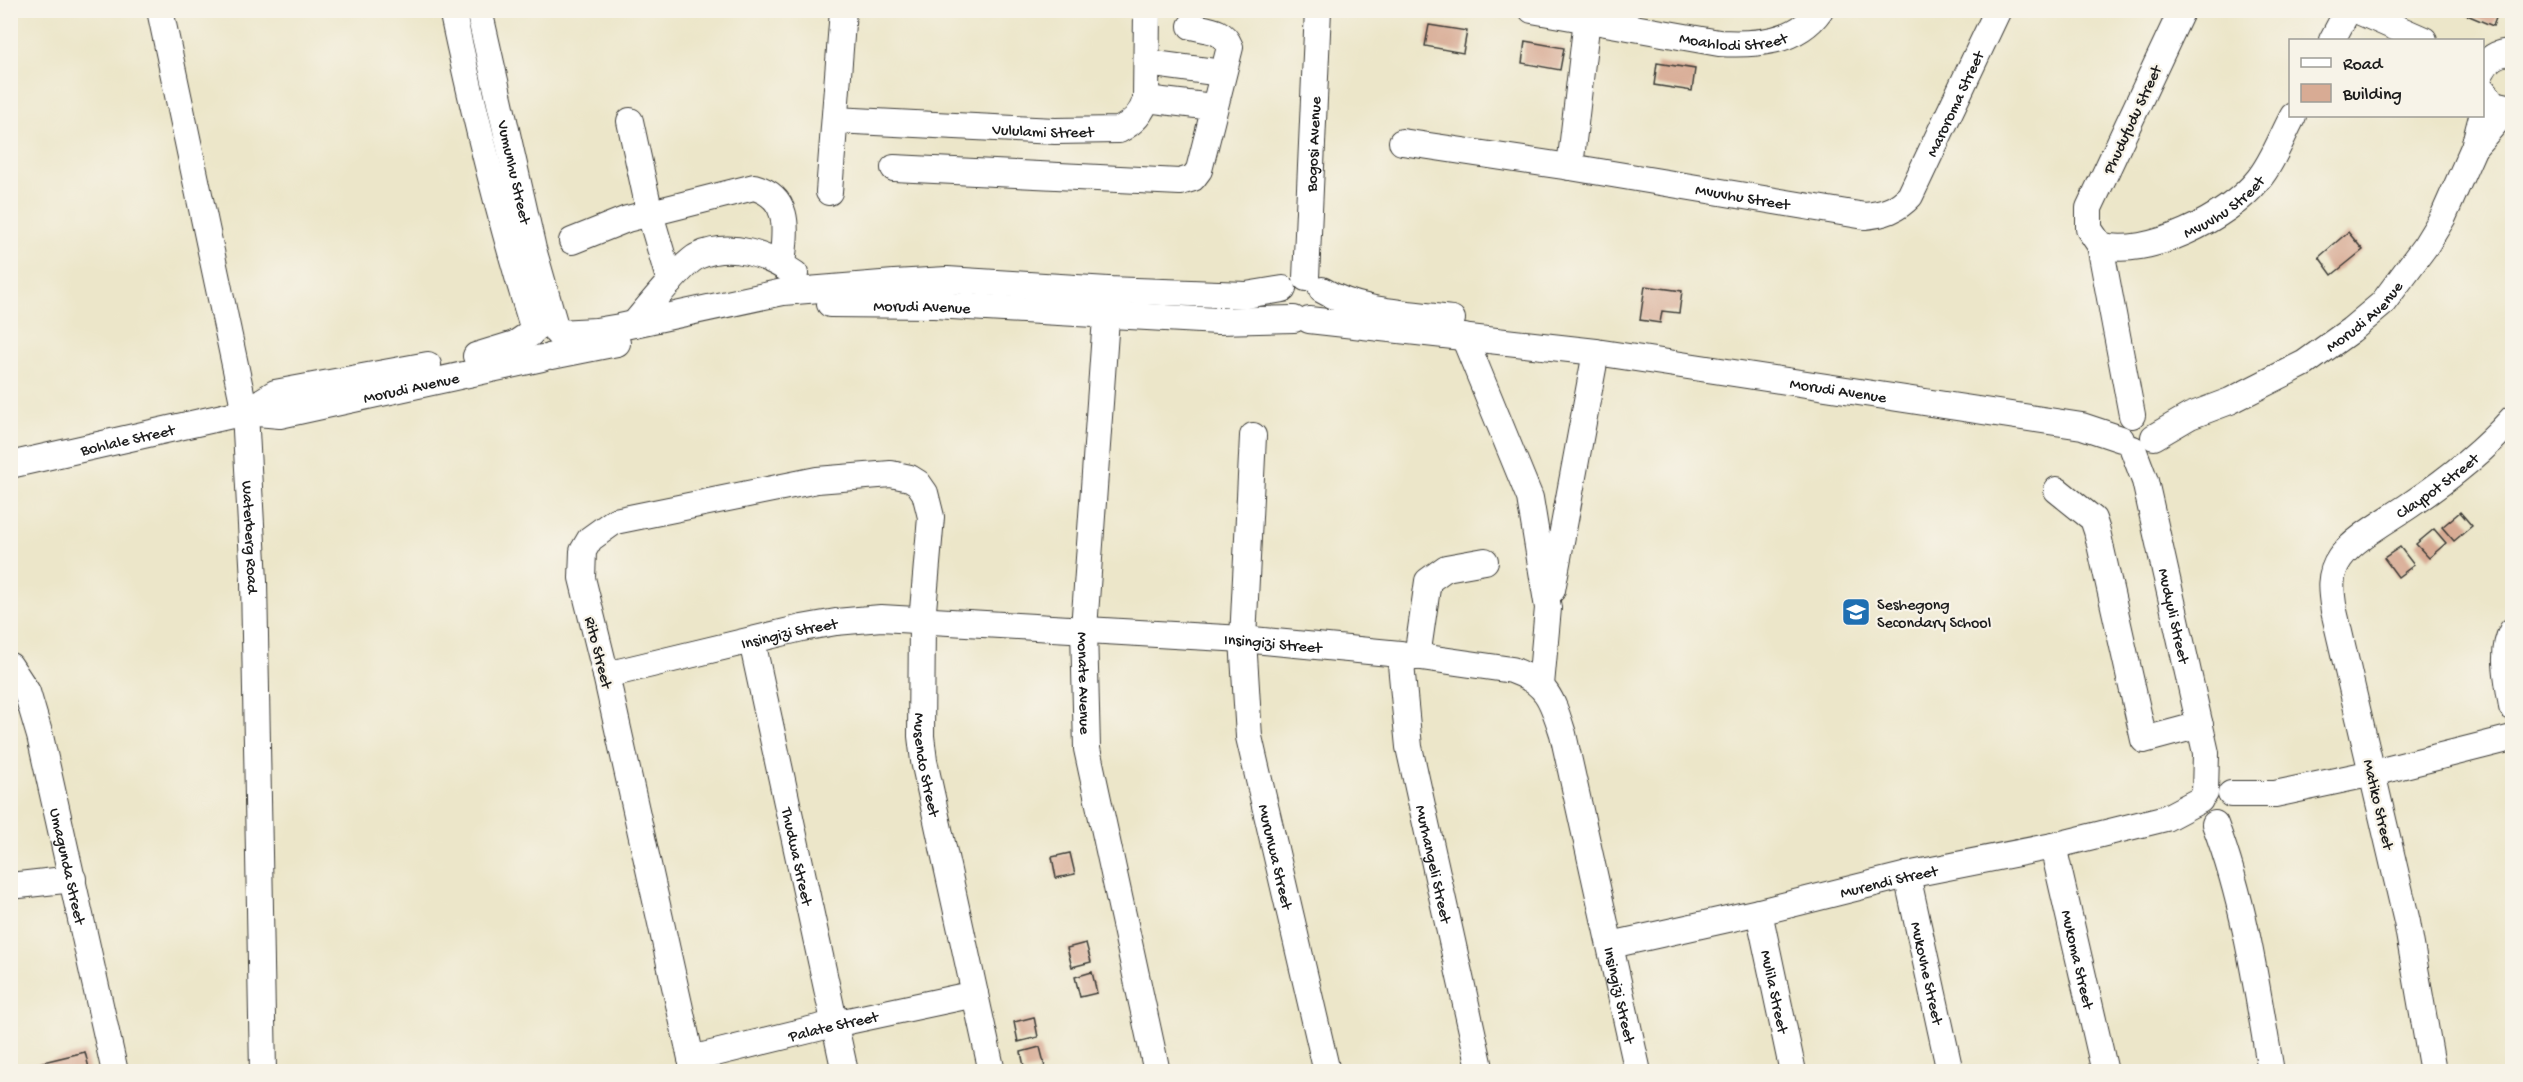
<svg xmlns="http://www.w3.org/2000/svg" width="2523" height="1082" viewBox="0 0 2523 1082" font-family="'Gochi Hand',sans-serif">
<rect width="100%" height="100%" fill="#f7f3e8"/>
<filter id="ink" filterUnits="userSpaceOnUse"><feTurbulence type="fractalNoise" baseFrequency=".0167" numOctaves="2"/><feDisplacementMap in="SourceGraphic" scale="12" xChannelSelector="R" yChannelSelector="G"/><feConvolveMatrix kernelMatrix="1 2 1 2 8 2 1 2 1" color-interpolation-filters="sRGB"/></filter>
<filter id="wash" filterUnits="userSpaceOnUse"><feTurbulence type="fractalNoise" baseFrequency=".008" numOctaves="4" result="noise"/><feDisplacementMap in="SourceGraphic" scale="24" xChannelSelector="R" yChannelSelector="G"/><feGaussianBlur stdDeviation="1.35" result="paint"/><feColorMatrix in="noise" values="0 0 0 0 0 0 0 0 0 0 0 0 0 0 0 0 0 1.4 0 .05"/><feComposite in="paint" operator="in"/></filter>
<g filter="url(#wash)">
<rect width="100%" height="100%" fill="#ece6c9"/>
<g id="blocks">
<g fill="#d8ab94">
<polygon points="2455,10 2499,10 2493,26"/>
<polygon points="1429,25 1467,31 1463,53 1425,46"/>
<polygon points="1525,41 1564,48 1560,70 1522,63"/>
<polygon points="1657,63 1695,69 1692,91 1654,85"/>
<polygon points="2348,232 2363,250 2332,275 2319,257"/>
<polygon points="1645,286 1682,291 1679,313 1662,311 1660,323 1640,320"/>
<polygon points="2460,512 2472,526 2454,541 2442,527"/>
<polygon points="2434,529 2446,543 2429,558 2416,544"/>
<polygon points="2400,547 2414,565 2398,577 2384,558"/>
<polygon points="1070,853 1075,874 1056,878 1052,857"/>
<polygon points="1086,943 1091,962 1072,967 1067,948"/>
<polygon points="1092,972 1097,993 1080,997 1075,977"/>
<polygon points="1034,1017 1038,1037 1018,1042 1014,1022"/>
<polygon points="1040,1047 1045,1067 1025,1071 1021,1052"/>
<polygon points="85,1052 90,1072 37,1072 35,1064"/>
</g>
</g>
</g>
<g filter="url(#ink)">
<use href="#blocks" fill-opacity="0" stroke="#3b3a36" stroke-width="1.5"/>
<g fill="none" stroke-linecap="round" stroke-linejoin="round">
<g stroke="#3b3a36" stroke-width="28">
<g id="minor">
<path id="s1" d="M160,10L245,412L254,581L263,1072"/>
<path d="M452,10C475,118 501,225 534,330"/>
<path id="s2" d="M479,10L533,249L557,333L596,331L620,327L783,292L894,283L947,280L1108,290L1246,295L1283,289"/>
<path id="s3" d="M1532,10L1719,43C1755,45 1797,43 1820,10"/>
<path id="s4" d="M2182,10L2089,208V229L2100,245C2147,259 2229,217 2258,180C2273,162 2282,136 2293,116"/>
<polyline points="2356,10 2424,40"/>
<polyline points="2332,40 2348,10"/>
<polyline points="1147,63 1222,73"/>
<path d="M2482,71C2488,58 2498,52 2512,52"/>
<polyline points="2482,89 2494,104 2512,108"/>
<polyline points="1146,99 1213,107"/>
<path id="s5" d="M835,120L1055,131L1119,130C1133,123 1142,114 1146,99L1147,10"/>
<polyline points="630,121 650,214 670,282"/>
<path id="s6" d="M1402,142L1570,167L1865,216C1884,214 1897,210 1910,196L1998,10"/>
<polyline points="2476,145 2508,108"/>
<polyline points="1570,167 1588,10"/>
<path d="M894,168L1180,182L1193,178L1199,170L1230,47C1223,29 1207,30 1191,26"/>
<polyline points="829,192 843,10"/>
<path d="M572,241L627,219L754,187C793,198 785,233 782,265"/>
<polyline points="2100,245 2132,415"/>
<path id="s7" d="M1306,278L1318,10"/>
<path id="s8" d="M1108,290L1084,629L1087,749L1157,1072"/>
<path d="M1322,290C1360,313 1409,313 1452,319"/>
<path id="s9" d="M830,304L934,305L1218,321L1294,319"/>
<path id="s10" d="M1309,320L1596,352L2082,426L2121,439"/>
<path d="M634,324C646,310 684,262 698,256C731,241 768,255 795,274"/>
<polyline points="1464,337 1530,498 1548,608 1541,685"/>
<polyline points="476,356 515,344 530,334"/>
<polyline points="552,356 617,343"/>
<polyline points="245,412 275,393 428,365"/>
<path id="s11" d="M1253,436L1243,639L1249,737L1327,1072"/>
<path id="s12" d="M2154,437L2190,416L2230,401L2305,363L2351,330L2382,304L2426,245L2443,217L2474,147L2482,116"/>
<path id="s13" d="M2133,449L2145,481L2206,753L2205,793"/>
<path id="s14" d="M10,465L245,412L280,415L542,358"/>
<polyline points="2057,490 2093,519 2097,531 2144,740 2200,725"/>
<polyline points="1552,590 1596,352"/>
<path d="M2512,631C2500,653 2509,683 2512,707"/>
<path id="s15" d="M752,641L845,1072"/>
<path id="s16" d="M1400,654L1409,747L1481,1072"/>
<polyline points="1417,657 1428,581 1446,568 1485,561"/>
<path id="s17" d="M10,666L27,692L40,736L115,1072"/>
<path id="s18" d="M606,675L802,628L836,622L881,618L1243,639L1400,654L1512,670C1548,683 1552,700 1563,734L1638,1072"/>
<polyline points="2231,794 2275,794 2373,773 2512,738"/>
<path d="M2215,824C2245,903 2257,988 2271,1072"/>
<path id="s19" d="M2053,846L2105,1072"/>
<path id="s20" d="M1907,875L1950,1072"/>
<polyline points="10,886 73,879"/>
<path id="s21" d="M1759,912L1793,1072"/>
<path id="s22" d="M1611,945L1759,912L1907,875L2053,846L2166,818L2200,800"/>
<path id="s23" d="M691,1059L834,1024L975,994"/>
<path id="s24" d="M694,1072L606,675L582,578L583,551L590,539L615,521L817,480L891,474L910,478L918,483L925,493L931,517L922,622L921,736L924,761L992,1072"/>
<path id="s25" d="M2433,1072L2407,922L2334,611C2331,592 2328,575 2340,558C2354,538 2390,519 2410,505C2447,480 2483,452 2512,419"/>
</g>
</g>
<use href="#minor" stroke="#fff" stroke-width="26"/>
</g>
</g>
<defs>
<g id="school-square" transform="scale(1.5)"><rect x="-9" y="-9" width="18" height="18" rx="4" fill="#1f6fb2" stroke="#f7f3e8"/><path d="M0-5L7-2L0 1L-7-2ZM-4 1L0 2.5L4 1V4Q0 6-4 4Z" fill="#fff"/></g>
</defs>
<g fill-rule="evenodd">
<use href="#school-square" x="1856" y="612"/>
</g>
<g text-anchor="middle" stroke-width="4.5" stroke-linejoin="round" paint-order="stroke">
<g font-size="16" fill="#1c1c1c" stroke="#f7f3e8">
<text dy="6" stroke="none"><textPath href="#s3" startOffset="204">Moahlodi Street</textPath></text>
<text dy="6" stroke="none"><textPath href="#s6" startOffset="622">Maroroma Street</textPath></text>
<text transform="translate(2131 119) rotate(-65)" y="6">Phudufudu Street</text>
<text dy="6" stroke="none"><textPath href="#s5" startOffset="208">Vululami Street</textPath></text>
<text dy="6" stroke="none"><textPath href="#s7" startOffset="134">Bogosi Avenue</textPath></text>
<text dy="6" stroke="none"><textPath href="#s2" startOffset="166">Vumunhu Street</textPath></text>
<text dy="6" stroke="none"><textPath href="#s6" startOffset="345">Mvuvhu Street</textPath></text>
<text dy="6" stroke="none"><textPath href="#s4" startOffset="393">Mvuvhu Street</textPath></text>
<text dy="6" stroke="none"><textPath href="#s9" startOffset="92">Morudi Avenue</textPath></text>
<text dy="6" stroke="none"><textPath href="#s12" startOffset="244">Morudi Avenue</textPath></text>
<text dy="6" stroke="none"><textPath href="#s14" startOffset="410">Morudi Avenue</textPath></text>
<text dy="6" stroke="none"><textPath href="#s10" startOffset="534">Morudi Avenue</textPath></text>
<text dy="6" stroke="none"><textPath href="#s14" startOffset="120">Bohlale Street</textPath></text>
<text dy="6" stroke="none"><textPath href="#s25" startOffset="648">Claypot Street</textPath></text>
<text dy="6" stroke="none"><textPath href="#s1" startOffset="536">Waterberg Road</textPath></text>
<text dy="6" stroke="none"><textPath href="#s13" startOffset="172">Mudyuli Street</textPath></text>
<text dy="6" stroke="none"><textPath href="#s18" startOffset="188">Insingizi Street</textPath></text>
<text dy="6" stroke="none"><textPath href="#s18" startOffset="674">Insingizi Street</textPath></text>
<text transform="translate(600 652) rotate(76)" y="6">Rito Street</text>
<text dy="6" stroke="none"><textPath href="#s8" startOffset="394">Monate Avenue</textPath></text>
<text dy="6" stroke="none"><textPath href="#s24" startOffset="1173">Musendo Street</textPath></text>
<text transform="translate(2380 804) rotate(77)" y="6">Matiko Street</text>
<text dy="6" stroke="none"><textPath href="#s15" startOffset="220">Thudwa Street</textPath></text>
<text dy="6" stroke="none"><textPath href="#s11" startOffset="424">Murunwa Street</textPath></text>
<text dy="6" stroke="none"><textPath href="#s16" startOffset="213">Murhangeli Street</textPath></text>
<text dy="6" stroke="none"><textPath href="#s17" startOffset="210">Umagunda Street</textPath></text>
<text dy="6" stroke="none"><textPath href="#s22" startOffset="285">Murendi Street</textPath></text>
<text dy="6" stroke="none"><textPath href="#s19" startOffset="116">Mukoma Street</textPath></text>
<text dy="6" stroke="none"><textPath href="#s20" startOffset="100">Mukovhe Street</textPath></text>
<text dy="6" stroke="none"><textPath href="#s21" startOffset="81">Mulila Street</textPath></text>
<text dy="6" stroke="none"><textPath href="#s18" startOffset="1268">Insingizi Street</textPath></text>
<text dy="6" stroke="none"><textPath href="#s23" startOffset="146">Palate Street</textPath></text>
</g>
<g font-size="16" fill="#1c1c1c" stroke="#f7f3e8" text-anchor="start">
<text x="1877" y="609">Seshegong<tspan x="1877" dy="18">Secondary School</tspan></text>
</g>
</g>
<rect width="2523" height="1082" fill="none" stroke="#f7f3e8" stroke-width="36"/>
<rect x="2289" y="39" width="195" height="78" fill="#f7f3e8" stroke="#9f9d96" stroke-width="1.5"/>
<rect x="2301" y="58" width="30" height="9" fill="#ffffff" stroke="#9f9d96" stroke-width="1.5"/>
<text x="2343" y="69" font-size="18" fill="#1c1c1c">Road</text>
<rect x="2301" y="84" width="30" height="18" fill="#d8ab94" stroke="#9f9d96" stroke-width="1.5"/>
<text x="2343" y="99" font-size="18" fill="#1c1c1c">Building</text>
</svg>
